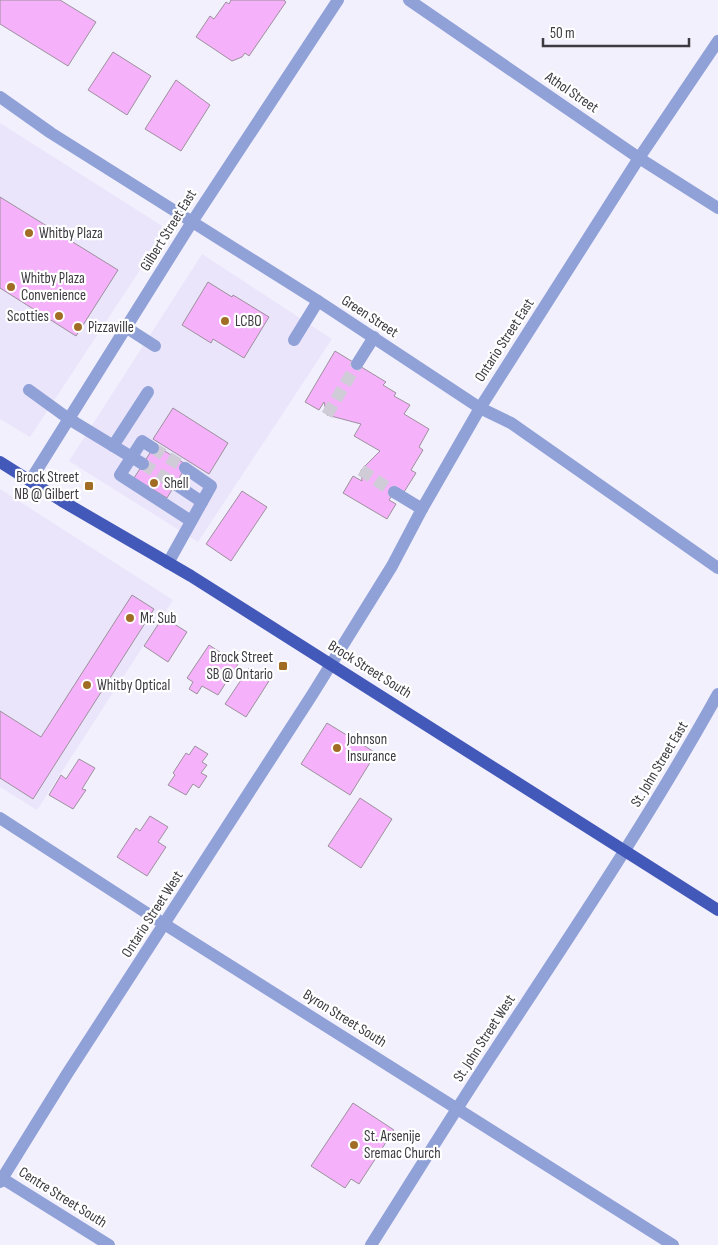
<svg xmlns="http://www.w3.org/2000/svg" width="718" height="1245" viewBox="0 0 718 1245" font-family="'Sofia Sans Condensed',sans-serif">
<rect width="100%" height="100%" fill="#f3f0fe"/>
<g fill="#eae5fb">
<polygon points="0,123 167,229 30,437 0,419"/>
<polygon points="202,254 332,339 198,542 69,461"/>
<polygon points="0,489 173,600 37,810 0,787"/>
</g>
<g fill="#f5b1fa" stroke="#9c919c">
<polygon points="0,0 60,0 96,22 68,66 0,24"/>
<polygon points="231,0 284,0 286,2 249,56 245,53 242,57 232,61 196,37 210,16 214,19 226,2 229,4"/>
<polygon points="113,52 151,76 127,115 88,90"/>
<polygon points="176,80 210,105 181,151 145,129"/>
<polygon points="0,197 118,270 76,336 0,288"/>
<polygon points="208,282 232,297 233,295 269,317 244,358 213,339 211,343 182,325"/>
<polygon points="335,351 386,382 383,385 396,393 394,396 410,405 404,414 429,429 419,447 423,450 411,470 416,473 404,492 397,488 389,500 396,504 387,519 343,493 353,476 362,481 361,470 380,451 354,436 361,424 327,415 324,402 319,410 305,402"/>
<polygon points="173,408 228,443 209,474 153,439"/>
<polygon points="155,445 187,465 167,498 134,478"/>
<polygon points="242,491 267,507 231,561 206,544"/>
<polygon points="132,595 154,609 33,799 0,778 0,711 41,737"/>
<polygon points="163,617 187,632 168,662 144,646"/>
<polygon points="209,645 238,664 218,695 202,686 197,694 189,689 193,682 187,678"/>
<polygon points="249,668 269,681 246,717 225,704"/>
<polygon points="327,723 376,753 350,795 301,764"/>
<polygon points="195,746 208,754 202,762 207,765 201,773 207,776 199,788 193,784 186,795 168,785 175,775 173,773 186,753 189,755"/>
<polygon points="79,759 95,768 82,789 86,790 73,809 49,795 61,775 66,779"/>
<polygon points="360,798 392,819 361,868 328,846"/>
<polygon points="150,816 168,827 158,842 166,847 147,876 117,857 136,828 140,831"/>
<polygon points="353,1103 394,1130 359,1184 351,1179 345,1188 311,1166"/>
</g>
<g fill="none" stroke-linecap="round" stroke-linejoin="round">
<g stroke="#cfccd8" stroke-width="12" stroke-dasharray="12 6" stroke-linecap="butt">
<polyline points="327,415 357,364"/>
<polyline points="153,448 185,468"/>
<polyline points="143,464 175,484"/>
<polyline points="361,470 394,492"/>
</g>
<g stroke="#90a1d8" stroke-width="12">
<polyline points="409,0 639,158 718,208"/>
<polyline points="0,97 51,133 318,301 480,408 511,423 718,568"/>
<polyline points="127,328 155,346"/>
<polyline points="294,340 318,301"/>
<polyline points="357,364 374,337"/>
<polyline points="29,390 69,419 143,464"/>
<polyline points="113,446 148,392"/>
<polyline points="153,448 142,441 120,475 191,521"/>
<polyline points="30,481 192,222 338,0"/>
<polyline points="175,484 202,502"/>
<polyline points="394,492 422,509"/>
<polyline points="168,563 211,486 185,468"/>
<polyline points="0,818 142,910 673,1245"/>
<polyline points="0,1177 109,1245"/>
<polyline points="0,1182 67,1074 312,695 392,566 422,509 480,408 639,158 718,41"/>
<path d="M371,1245C413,1179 454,1112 497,1047C573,931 651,815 718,694"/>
</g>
<polyline stroke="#4359ba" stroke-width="12" points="0,462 62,501 191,576 718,910"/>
</g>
<g fill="#a16d25" stroke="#fff" stroke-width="2">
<circle cx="29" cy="233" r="5"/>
<circle cx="11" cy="287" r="5"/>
<circle cx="59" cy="316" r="5"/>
<circle cx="225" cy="321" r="5"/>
<circle cx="78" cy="327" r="5"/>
<circle cx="154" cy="483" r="5"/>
<rect x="84" y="481" width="10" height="10" rx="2.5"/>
<circle cx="130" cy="618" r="5"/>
<rect x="278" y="661" width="10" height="10" rx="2.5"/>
<circle cx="87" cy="685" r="5"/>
<circle cx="337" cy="748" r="5"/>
<circle cx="354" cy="1145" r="5"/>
</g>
<g text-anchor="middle" stroke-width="4.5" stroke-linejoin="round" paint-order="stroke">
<g font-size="15" fill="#3d3b41" stroke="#fff">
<text transform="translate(572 92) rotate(34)" y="5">Athol Street</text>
<text transform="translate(168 230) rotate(-58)" y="5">Gilbert Street East</text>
<text transform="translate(370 316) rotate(33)" y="5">Green Street</text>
<text transform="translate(504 340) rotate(-57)" y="5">Ontario Street East</text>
<text transform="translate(370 669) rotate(32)" y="5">Brock Street South</text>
<text transform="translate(659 764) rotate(-59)" y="5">St. John Street East</text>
<text transform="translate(152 914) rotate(-57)" y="5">Ontario Street West</text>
<text transform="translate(345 1018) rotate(32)" y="5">Byron Street South</text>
<text transform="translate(484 1038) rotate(-57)" y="5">St. John Street West</text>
<text transform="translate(63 1197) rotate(32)" y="5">Centre Street South</text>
</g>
<g font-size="15" fill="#3d3b41" stroke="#fff" text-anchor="start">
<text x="39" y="238">Whitby Plaza</text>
<text x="21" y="283">Whitby Plaza<tspan x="21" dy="17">Convenience</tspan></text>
<text x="49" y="321" text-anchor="end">Scotties</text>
<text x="235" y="326">LCBO</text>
<text x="88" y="332">Pizzaville</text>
<text x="79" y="482" text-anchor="end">Brock Street<tspan x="79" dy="17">NB @ Gilbert</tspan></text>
<text x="164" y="488">Shell</text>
<text x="140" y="623">Mr. Sub</text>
<text x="273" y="662" text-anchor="end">Brock Street<tspan x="273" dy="17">SB @ Ontario</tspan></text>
<text x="97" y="690">Whitby Optical</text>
<text x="347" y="744">Johnson<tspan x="347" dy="17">Insurance</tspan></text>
<text x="364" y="1141">St. Arsenije<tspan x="364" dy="17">Sremac Church</tspan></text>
</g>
</g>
<path d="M543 38v8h146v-8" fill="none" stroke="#3d3b41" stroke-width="2.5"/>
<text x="550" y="38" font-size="15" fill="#3d3b41" stroke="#ffffff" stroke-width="4" paint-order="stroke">50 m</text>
</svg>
